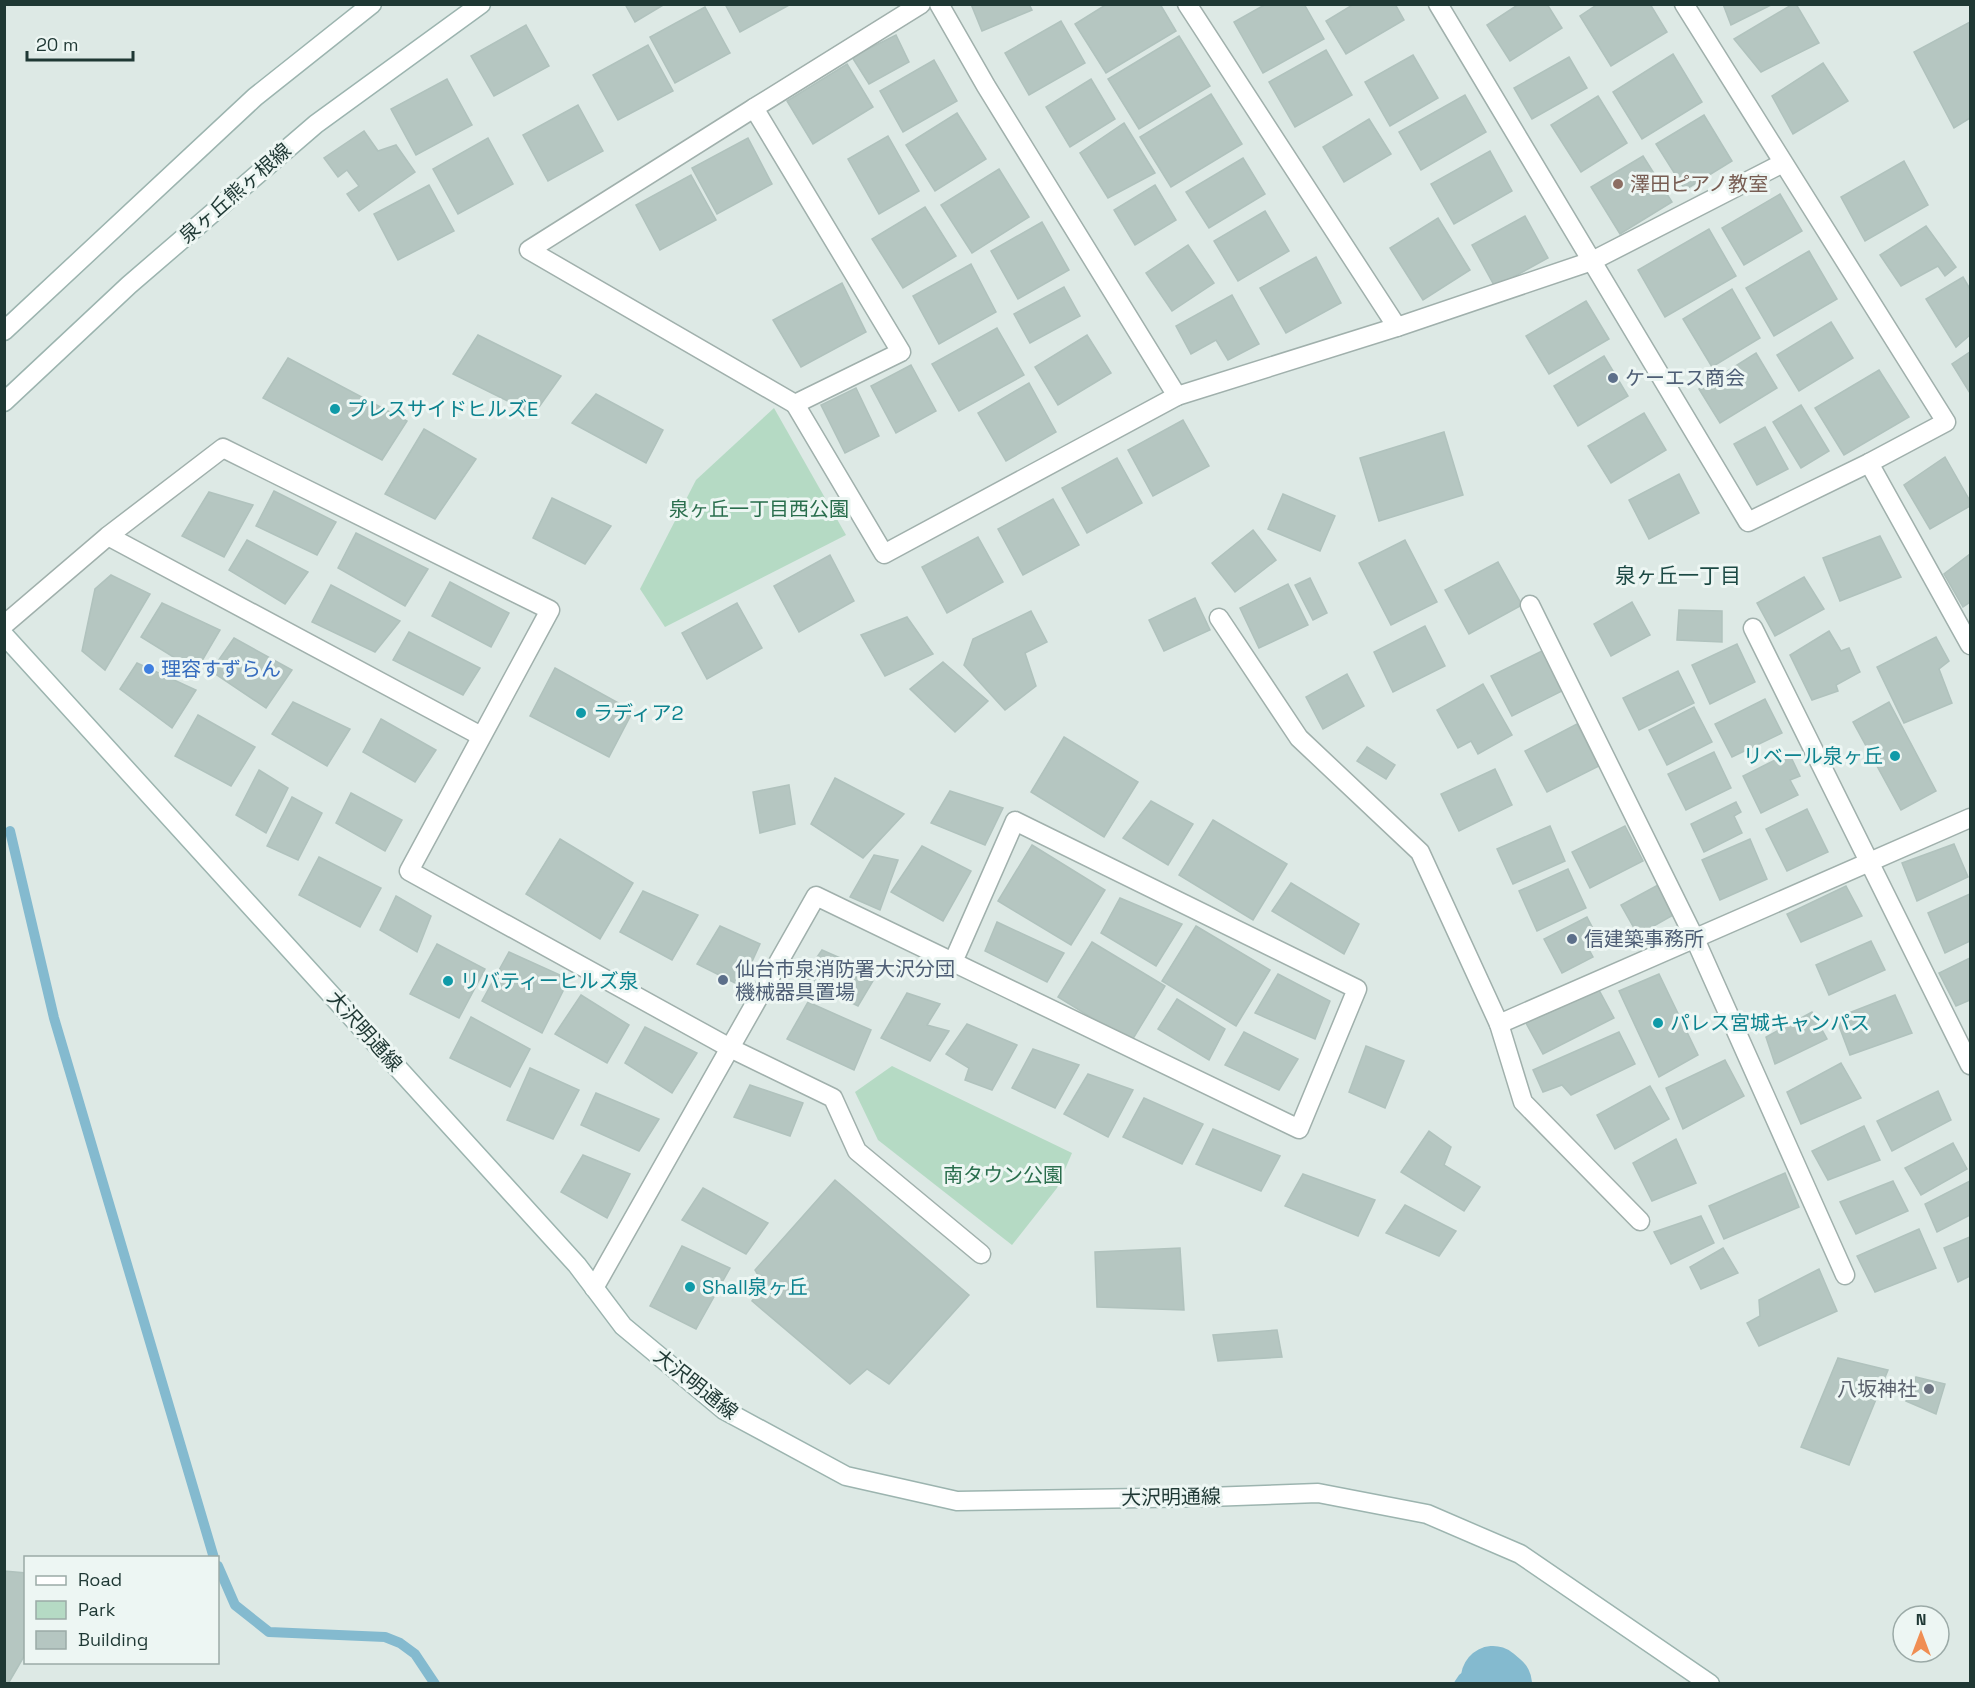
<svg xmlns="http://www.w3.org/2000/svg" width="1975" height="1688" viewBox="0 0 1975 1688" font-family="'Space Grotesk','Noto Sans JP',sans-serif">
<rect width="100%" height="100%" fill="#dde9e5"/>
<g fill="#b5dac4">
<polygon points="774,408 846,535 665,627 640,589 696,480"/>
<polygon points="892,1066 1072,1153 1057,1188 1012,1245 878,1140 855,1092"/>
</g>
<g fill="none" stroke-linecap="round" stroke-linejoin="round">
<g stroke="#84bacf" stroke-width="10">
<polyline points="10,831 54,1018 214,1558"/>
<polyline points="218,1566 235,1605 269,1632 385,1637 400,1643 415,1654 435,1684"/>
<polyline points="1459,1684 1463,1678 1475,1671 1493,1678"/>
</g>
<polyline stroke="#84bacf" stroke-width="64" points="1493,1678 1500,1684"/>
</g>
<g fill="#b5c6c1" stroke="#b0c2bd" stroke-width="1.5">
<polygon points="625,4 665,4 635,22"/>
<polygon points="725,4 791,4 740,32"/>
<polygon points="971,4 1029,4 1032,10 982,31"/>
<polygon points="1107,4 1160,4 1176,31 1106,73 1075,24"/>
<polygon points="1266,4 1304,4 1324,39 1263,73 1234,22"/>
<polygon points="1354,4 1395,4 1404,20 1346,54 1326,21"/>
<polygon points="1519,4 1547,4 1562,28 1510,61 1487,25"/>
<polygon points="1598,4 1650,4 1667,32 1611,66 1580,16"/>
<polygon points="1723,4 1773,4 1731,25"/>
<polygon points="1793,4 1796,4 1819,43 1761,72 1734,39"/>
<polygon points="705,7 730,53 675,83 650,37"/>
<polygon points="1061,21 1085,63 1029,95 1005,53"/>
<polygon points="1970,22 1970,118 1954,128 1914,52"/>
<polygon points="526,25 549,66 494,96 471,56"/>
<polygon points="896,35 909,62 869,84 852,57"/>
<polygon points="1179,36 1210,86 1139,129 1108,79"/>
<polygon points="648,45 673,91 618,120 593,75"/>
<polygon points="1326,50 1352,95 1295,127 1269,82"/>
<polygon points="1673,54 1702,102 1642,139 1613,92"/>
<polygon points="1413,55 1438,98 1390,126 1365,82"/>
<polygon points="1569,57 1587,88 1532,119 1514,88"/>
<polygon points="934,60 957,101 903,132 880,91"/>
<polygon points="1823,63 1848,101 1793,134 1772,96"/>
<polygon points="847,64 873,107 813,144 787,101"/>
<polygon points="447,79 472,125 416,155 391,109"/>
<polygon points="1091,79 1115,119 1070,147 1046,107"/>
<polygon points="1211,94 1242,144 1171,187 1140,137"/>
<polygon points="1465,95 1486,132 1421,170 1399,132"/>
<polygon points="1598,96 1627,143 1581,172 1551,125"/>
<polygon points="578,105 603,151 548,181 523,135"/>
<polygon points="957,113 986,159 935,191 906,145"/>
<polygon points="1704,115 1732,161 1685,190 1656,144"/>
<polygon points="1369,119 1391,154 1344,182 1323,147"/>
<polygon points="1124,123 1155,173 1108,198 1080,153"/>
<polygon points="364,131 378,151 396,145 415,172 359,211 347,194 359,186 347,170 338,177 324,158"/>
<polygon points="888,136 919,191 879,214 848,159"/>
<polygon points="488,138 513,184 458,214 433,169"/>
<polygon points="748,138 772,184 717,214 692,168"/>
<polygon points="1490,151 1512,191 1454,224 1431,184"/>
<polygon points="1643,156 1672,202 1620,234 1591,187"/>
<polygon points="1243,158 1265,194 1209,228 1186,192"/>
<polygon points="1904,161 1928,205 1865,241 1841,197"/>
<polygon points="999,169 1029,217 972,253 941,205"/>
<polygon points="691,175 716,220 660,250 636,205"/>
<polygon points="429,185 454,231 398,260 374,214"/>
<polygon points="1155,185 1176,220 1135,245 1114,210"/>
<polygon points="1780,194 1802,231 1744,265 1722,228"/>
<polygon points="925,207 956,256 903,288 872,239"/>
<polygon points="1265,211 1289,251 1238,281 1214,241"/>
<polygon points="1525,216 1548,258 1495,287 1472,245"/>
<polygon points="1438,218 1470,270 1423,300 1390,248"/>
<polygon points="1042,222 1069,270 1018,299 991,251"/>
<polygon points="1926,226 1956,267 1945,276 1938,266 1901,286 1880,255"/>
<polygon points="1709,229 1736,276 1665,317 1638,270"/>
<polygon points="1188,245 1214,283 1172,311 1146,273"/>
<polygon points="1809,251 1837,299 1774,336 1746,288"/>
<polygon points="1316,257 1341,303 1286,333 1260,288"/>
<polygon points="971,264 996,312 939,344 913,296"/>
<polygon points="1963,277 1970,289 1970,335 1956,347 1926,299"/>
<polygon points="842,283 866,332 801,367 773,320"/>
<polygon points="1064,287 1080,316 1030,343 1014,314"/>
<polygon points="1732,289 1760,338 1712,367 1683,319"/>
<polygon points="1232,295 1259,344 1228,360 1216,340 1191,354 1176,326"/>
<polygon points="1586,301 1609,339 1549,374 1526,336"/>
<polygon points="1831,322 1853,358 1799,391 1777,355"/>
<polygon points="997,328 1024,375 959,411 932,364"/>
<polygon points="478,335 561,376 534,414 453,374"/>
<polygon points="1087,335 1111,373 1058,405 1035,367"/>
<polygon points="1970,352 1970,393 1952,364"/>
<polygon points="1756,353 1777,388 1720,423 1699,389"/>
<polygon points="1604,356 1628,396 1578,426 1554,386"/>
<polygon points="288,358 407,421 382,460 263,398"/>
<polygon points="911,365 936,411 896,433 871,386"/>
<polygon points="1879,370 1909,417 1844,455 1815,408"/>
<polygon points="1029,383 1056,432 1006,461 978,413"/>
<polygon points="856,388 879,436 845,453 821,405"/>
<polygon points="596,394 663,430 646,463 572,423"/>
<polygon points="1801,405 1829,451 1801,468 1773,422"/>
<polygon points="1644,413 1666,450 1611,483 1588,446"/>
<polygon points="1183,420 1209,466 1153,496 1128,450"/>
<polygon points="1765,427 1788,469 1757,485 1734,444"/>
<polygon points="424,429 476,459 435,519 385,494"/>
<polygon points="1444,432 1463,495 1379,521 1360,458"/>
<polygon points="1945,457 1970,501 1970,506 1930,529 1904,485"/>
<polygon points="1117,458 1142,503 1087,533 1062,488"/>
<polygon points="1679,474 1699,513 1649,539 1629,500"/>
<polygon points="274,491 336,522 317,555 256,526"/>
<polygon points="209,492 253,505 224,557 182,536"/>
<polygon points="1283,494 1335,516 1320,551 1268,529"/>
<polygon points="552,498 611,526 585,564 533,538"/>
<polygon points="1053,499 1079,545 1023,575 998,529"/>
<polygon points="1253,530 1276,560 1235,592 1212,563"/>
<polygon points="356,533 428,569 405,606 338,568"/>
<polygon points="1880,536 1901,577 1840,601 1823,558"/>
<polygon points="978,537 1003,582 947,613 922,567"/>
<polygon points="247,540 308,572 285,604 229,570"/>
<polygon points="1405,540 1437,602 1391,625 1359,563"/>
<polygon points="1970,554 1970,602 1963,607 1944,574"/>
<polygon points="830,555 854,601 799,632 774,586"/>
<polygon points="1498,562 1522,605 1469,634 1445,590"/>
<polygon points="111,575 150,594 105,670 82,651 95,589"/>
<polygon points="1804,577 1824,609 1775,636 1757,603"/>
<polygon points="1310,578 1327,613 1313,620 1295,585"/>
<polygon points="450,582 509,613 491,647 432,616"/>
<polygon points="1288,584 1308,625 1259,648 1240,608"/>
<polygon points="331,585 400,621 375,652 312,622"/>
<polygon points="1195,598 1210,630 1164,651 1149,620"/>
<polygon points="1632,602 1650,635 1611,656 1594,624"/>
<polygon points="162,603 220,630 196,671 141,637"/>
<polygon points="737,603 762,648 707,679 682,633"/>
<polygon points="1679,610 1722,611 1722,642 1677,640"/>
<polygon points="1031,611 1047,642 1025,653 1036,686 1005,710 964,665 973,639"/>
<polygon points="907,617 933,654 885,676 861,635"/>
<polygon points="1425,626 1445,666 1393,692 1374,652"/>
<polygon points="1829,631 1841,651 1849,648 1860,672 1836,685 1838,691 1812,700 1790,655"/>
<polygon points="409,632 480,668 463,695 393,660"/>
<polygon points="1936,637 1949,661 1939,669 1952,703 1904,723 1877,667"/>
<polygon points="234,638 292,670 266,708 211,671"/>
<polygon points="1737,644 1755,682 1710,704 1692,665"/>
<polygon points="1544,650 1564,690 1512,716 1491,676"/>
<polygon points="943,662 988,701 955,732 910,689"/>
<polygon points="137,663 196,690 172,728 120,689"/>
<polygon points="555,668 633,711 609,757 530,716"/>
<polygon points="1678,671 1694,703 1639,730 1623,698"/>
<polygon points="1347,674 1364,706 1323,729 1306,697"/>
<polygon points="1483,684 1512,735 1478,754 1471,741 1458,748 1437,710"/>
<polygon points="1765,699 1782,733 1732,757 1715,724"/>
<polygon points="293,702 350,729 327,766 272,734"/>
<polygon points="1889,702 1936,791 1901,810 1853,722"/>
<polygon points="1694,707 1712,742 1667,765 1649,730"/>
<polygon points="198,715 255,747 231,786 175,756"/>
<polygon points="381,719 436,750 415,782 363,752"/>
<polygon points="1577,724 1599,766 1547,792 1525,751"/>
<polygon points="1064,737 1138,782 1104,837 1031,792"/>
<polygon points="1367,747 1395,765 1386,779 1357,761"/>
<polygon points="1714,752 1731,788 1686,810 1668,774"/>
<polygon points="1789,753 1800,776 1790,780 1798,795 1761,813 1743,776"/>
<polygon points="1495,769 1512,805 1459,831 1441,794"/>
<polygon points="259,770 288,788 266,833 236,815"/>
<polygon points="835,778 904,814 863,858 811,824"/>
<polygon points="789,785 795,824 760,833 753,792"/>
<polygon points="950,791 1003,808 985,845 931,823"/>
<polygon points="351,793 402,820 385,851 336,823"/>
<polygon points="292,797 322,813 298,860 267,846"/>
<polygon points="1151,801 1193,824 1168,865 1123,838"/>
<polygon points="1736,802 1741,812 1734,816 1742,833 1704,852 1691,824"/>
<polygon points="1807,809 1828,852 1787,871 1766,829"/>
<polygon points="1213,820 1287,864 1253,920 1179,875"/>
<polygon points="1550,826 1565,861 1513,884 1497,849"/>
<polygon points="1625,826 1643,861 1590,888 1572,852"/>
<polygon points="560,839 633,883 600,939 526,894"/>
<polygon points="1750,839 1767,879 1720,900 1702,860"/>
<polygon points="1954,844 1968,877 1917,901 1902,863"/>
<polygon points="1032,845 1105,890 1071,945 998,901"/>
<polygon points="922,846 971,871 943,921 891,892"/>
<polygon points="874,855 898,860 880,910 850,897"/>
<polygon points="319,857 381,888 360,927 299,895"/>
<polygon points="1568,869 1586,908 1537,931 1519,891"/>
<polygon points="1291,883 1359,924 1344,954 1272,911"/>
<polygon points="1658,885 1675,914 1638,935 1621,905"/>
<polygon points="1846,886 1862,916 1801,942 1787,914"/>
<polygon points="643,891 698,915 672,960 620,932"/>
<polygon points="1970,894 1970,941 1945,953 1928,913"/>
<polygon points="396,896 431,916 417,952 380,930"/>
<polygon points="1120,898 1182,924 1156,966 1101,933"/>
<polygon points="1587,917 1599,940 1587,946 1593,957 1562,973 1544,939"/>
<polygon points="997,922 1064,953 1047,982 985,951"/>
<polygon points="720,926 760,944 741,986 697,964"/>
<polygon points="1196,926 1270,970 1236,1026 1162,981"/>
<polygon points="1871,941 1885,970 1829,995 1816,965"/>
<polygon points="1092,942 1165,986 1131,1042 1058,997"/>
<polygon points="437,944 485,969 459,1018 410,994"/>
<polygon points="822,950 877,974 858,1006 802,979"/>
<polygon points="509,952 569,979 542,1033 482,1001"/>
<polygon points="1970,958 1970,1000 1956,1006 1939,973"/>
<polygon points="1278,974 1330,1001 1315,1039 1255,1013"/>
<polygon points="1659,974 1698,1055 1659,1077 1619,991"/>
<polygon points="1599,990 1614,1018 1543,1054 1526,1023"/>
<polygon points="907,993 940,1004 927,1025 949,1031 930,1061 881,1038"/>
<polygon points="581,995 629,1025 607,1063 555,1034"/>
<polygon points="1895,995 1912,1033 1850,1055 1836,1018"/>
<polygon points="1177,999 1225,1029 1209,1060 1158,1029"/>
<polygon points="808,1002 871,1030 854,1070 787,1039"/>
<polygon points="1812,1012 1827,1039 1775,1064 1766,1037"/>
<polygon points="471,1017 530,1049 510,1087 450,1058"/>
<polygon points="967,1024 1017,1045 992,1090 965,1080 969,1068 946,1054"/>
<polygon points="645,1027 697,1053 672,1093 625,1063"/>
<polygon points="1244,1032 1298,1059 1279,1090 1225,1065"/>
<polygon points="1619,1032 1635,1064 1571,1095 1562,1085 1543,1092 1533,1070"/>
<polygon points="1366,1046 1404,1061 1385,1108 1349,1092"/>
<polygon points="1033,1049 1079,1065 1055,1108 1012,1088"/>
<polygon points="1725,1060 1744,1096 1683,1129 1666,1088"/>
<polygon points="1841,1063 1861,1098 1801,1124 1787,1092"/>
<polygon points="530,1068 579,1090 553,1139 507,1120"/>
<polygon points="1088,1074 1133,1090 1108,1137 1064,1114"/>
<polygon points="750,1085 803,1103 790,1136 734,1117"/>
<polygon points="1650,1086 1669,1119 1615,1149 1597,1115"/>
<polygon points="1938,1091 1951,1120 1892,1151 1877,1121"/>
<polygon points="596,1093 659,1119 639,1151 581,1125"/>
<polygon points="1144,1098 1203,1124 1182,1164 1123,1137"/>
<polygon points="1864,1126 1880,1160 1828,1180 1812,1151"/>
<polygon points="1213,1129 1280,1156 1261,1191 1196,1164"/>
<polygon points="1429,1131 1451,1147 1444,1165 1480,1187 1464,1211 1401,1172"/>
<polygon points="1676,1139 1696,1183 1652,1201 1633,1163"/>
<polygon points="1953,1143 1967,1169 1921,1195 1905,1168"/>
<polygon points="583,1155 630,1174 607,1218 561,1192"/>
<polygon points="1785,1173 1799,1207 1724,1239 1709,1206"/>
<polygon points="1303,1174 1375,1200 1358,1236 1285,1206"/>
<polygon points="835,1180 969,1295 889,1384 867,1369 850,1384 752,1301 764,1285 755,1270"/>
<polygon points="1893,1181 1908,1211 1856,1234 1840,1202"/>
<polygon points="1970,1181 1970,1215 1937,1232 1925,1204"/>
<polygon points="703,1188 768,1223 746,1254 682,1220"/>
<polygon points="1405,1205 1456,1231 1439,1256 1386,1233"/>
<polygon points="1701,1216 1714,1243 1671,1264 1654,1232"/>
<polygon points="1919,1229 1936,1268 1875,1292 1857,1256"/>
<polygon points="1970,1237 1970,1276 1958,1282 1944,1248"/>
<polygon points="682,1246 730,1268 696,1329 650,1306"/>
<polygon points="1180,1248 1184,1310 1097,1307 1095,1252"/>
<polygon points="1723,1248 1738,1273 1701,1289 1690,1267"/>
<polygon points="1819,1269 1837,1311 1759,1346 1747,1323 1760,1316 1759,1300"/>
<polygon points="1277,1330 1282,1357 1218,1361 1213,1335"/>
<polygon points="1838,1358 1888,1370 1849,1465 1801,1447"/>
<polygon points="1916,1377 1945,1384 1936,1414 1906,1401"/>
<polygon points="4,1571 26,1573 26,1653 8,1684 4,1684"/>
</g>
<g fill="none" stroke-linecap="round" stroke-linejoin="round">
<g stroke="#a0b0ac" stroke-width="21">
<g id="street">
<polyline points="921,4 754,108 901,352 795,404 884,554 1177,396 1397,327 1592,261 1783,163"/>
<polyline points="939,4 986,86 1177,396"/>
<polyline points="1187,4 1397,327"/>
<polyline points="1438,4 1748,522 1869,463 1946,422 1684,4"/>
<polyline points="754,108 529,250 795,404"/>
<polyline points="1869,463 1970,645"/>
<polyline points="108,536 481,736"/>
<polyline points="1530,605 1695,939 1845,1275"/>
<polyline points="1219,618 1299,738 1420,852 1499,1024 1970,818"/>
<polyline points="4,625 108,536 223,448 550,610 409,871 730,1048 833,1098 857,1151 981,1254"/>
<polyline points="1753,628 1970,1065"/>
<polyline points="1499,1024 1523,1102 1640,1221"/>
<polyline points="594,1288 816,896 1299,1129 1357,989 1015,821 953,962"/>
</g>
</g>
<g stroke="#9cb4af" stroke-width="21">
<g id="secondary">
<polyline points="4,331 255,97 372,4"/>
<polyline points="4,402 129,285 316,124 481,4"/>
<polyline points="4,635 577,1265 623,1326 724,1410 846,1476 957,1501 1208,1497 1318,1493 1427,1514 1520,1554 1710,1684"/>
</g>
</g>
<use href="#street" stroke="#fff" stroke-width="18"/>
<use href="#secondary" stroke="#fff" stroke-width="18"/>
</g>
<circle fill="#8d6e63" stroke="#edf6f3" stroke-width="2" cx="1618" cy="184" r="6"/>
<g fill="#5c6f8a" stroke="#edf6f3" stroke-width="2">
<circle cx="1613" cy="378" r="6"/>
<circle cx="1572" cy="939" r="6"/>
<circle cx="723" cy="980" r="6"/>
</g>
<g fill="#0f9aa8" stroke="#edf6f3" stroke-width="2">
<circle cx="335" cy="409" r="6"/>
<circle cx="581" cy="713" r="6"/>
<circle cx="1895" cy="756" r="6"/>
<circle cx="448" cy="981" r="6"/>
<circle cx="1658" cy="1023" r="6"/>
<circle cx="690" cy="1287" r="6"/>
</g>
<circle fill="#3f7fe0" stroke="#edf6f3" stroke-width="2" cx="149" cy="669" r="6"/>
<circle fill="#6b7280" stroke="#edf6f3" stroke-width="2" cx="1929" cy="1389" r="6"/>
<g text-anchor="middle" stroke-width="6" stroke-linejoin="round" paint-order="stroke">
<g font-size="20" fill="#785e54" stroke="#edf6f3" text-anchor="start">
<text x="1630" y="191">澤田ピアノ教室</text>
</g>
<g font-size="20" fill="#1f3834" stroke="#edf6f3">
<text transform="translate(235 193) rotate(-41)" y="7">泉ヶ丘熊ヶ根線</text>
<text transform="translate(365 1031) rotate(48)" y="7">大沢明通線</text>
<text transform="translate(696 1384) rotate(38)" y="7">大沢明通線</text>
<text transform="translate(1171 1497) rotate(-1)" y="7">大沢明通線</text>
</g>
<g font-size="20" fill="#4e5e75" stroke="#edf6f3" text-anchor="start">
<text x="1625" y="385">ケーエス商会</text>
<text x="1584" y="946">信建築事務所</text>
<text x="735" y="976">仙台市泉消防署大沢分団<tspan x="735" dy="23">機械器具置場</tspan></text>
</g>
<g font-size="20" fill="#0d838f" stroke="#edf6f3" text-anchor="start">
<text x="347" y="416">プレスサイドヒルズE</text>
<text x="593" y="720">ラディア2</text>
<text x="1883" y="763" text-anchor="end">リベール泉ヶ丘</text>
<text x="460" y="988">リバティーヒルズ泉</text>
<text x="1670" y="1030">パレス宮城キャンパス</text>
<text x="702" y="1294">Shall泉ヶ丘</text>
</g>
<g font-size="20" fill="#2a6e4d" stroke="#edf6f3">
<text x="759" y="516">泉ヶ丘一丁目西公園</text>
<text x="1003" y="1182">南タウン公園</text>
</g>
<g font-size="20" fill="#366cbe" stroke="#edf6f3" text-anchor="start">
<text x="161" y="676">理容すずらん</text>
</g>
<g font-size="20" fill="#5b616d" stroke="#edf6f3" text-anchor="end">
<text x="1917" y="1396">八坂神社</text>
</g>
<g font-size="21" fill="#1c4944" stroke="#edf6f3">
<text x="1678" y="583">泉ヶ丘一丁目</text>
</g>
</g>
<rect width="1975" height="1688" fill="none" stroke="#1f3834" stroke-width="12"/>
<rect x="24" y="1556" width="195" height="108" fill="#edf6f3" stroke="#9baaa7" stroke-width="1.5"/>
<rect x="36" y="1576" width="30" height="9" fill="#ffffff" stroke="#9baaa7" stroke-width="1.5"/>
<text x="78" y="1586" font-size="18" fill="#1f3834">Road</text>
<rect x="36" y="1601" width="30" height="18" fill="#b5dac4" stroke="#9baaa7" stroke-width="1.5"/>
<text x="78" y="1616" font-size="18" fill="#1f3834">Park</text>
<rect x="36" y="1631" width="30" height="18" fill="#b5c6c1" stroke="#9baaa7" stroke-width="1.5"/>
<text x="78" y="1646" font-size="18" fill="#1f3834">Building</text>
<g transform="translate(1921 1634)"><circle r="28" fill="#edf6f3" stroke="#9baaa7" stroke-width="1.5"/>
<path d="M0-4.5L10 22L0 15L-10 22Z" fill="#f08e53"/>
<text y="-9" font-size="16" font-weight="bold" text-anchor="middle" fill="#1f3834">N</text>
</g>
<path d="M27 51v9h106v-9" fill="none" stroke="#1f3834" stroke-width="3"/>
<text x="36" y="51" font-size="18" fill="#1f3834" stroke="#edf6f3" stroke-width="4.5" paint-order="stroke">20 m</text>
</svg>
